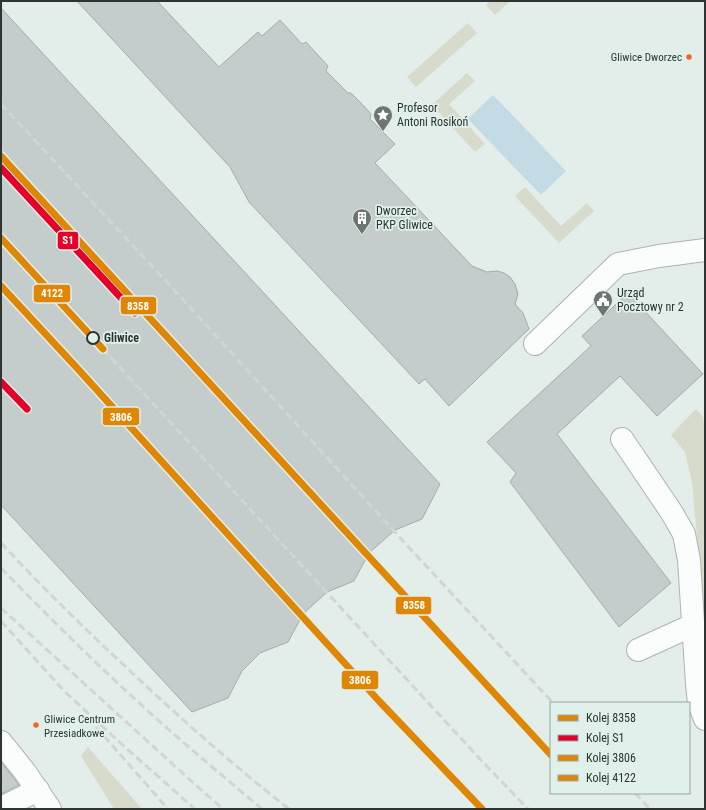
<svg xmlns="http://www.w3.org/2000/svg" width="706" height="810" viewBox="0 0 706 810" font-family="'Roboto Condensed',sans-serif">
<rect width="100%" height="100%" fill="#e3ede9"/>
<g fill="#d6dbcb">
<polygon points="490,1 510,1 495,15 486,5"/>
<polygon points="468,23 477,33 416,87 407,77"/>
<polygon points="467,73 475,81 449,104 485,144 475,152 432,105"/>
<polygon points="525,187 561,226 587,203 594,211 559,243 515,196"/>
<polygon points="696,409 703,417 705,436 705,625 692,482 685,452 671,435"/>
<polygon points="88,747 142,809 114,809 81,756"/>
</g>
<polygon fill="#c2dbe5" points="493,95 566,171 541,195 468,119"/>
<g fill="#c4cdcb" stroke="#a4acab">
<polygon points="77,1 157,1 219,67 258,32 262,36 280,20 302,44 306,42 328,66 326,71 348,93 351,93 361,103 371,114 370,119 395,144 375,163 472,266 487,272 497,271 504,273 510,277 515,284 518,294 515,304 523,313 529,329 449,406 425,379 419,384 249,202 230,167"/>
<polygon points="1,8 440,484 422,519 395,530 369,553 354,581 327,592 303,614 288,642 260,653 242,671 228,698 192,712 1,505"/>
<polygon points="628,293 703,374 657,416 620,376 557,434 671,583 619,627 510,482 516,473 487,442 591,346 582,336"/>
<polygon points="1,762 19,785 1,794"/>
</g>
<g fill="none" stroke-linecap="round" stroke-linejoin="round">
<g stroke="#adb4b1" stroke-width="24">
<g id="minor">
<polyline points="535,344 618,264 659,256 705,250"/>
<polyline points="622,439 672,513 684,534 689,560 697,684 699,703 705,719"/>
<polyline points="638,650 693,625"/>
<polyline points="1,742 25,772 50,809"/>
<polyline points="1,808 38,790"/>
</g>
</g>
<use href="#minor" stroke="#fbfcfc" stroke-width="22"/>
<g stroke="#d3d5d5" stroke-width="3" stroke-dasharray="8 4" stroke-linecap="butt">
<polyline points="1,104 165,280 404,542 553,703"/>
<polyline points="103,349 479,758 528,809"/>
<path d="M1,543C42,587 85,629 128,669C180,718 233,765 289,809"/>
<path d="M1,568C48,616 96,664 147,710C184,744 223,776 262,809"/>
<polyline points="1,608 189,779 223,809"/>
<polyline points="1,621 65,692 126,748 195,809"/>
<polyline points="96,727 168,809"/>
<polyline points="635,793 650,809"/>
</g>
<g stroke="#dff1ea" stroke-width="10">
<polyline id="rail-1" points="1,156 551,755"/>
</g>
<g stroke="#dff1ea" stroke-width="10">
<g id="rail-2">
<polyline points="1,168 135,313"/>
<polyline points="1,382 27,409"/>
</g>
</g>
<g stroke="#dff1ea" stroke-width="10">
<polyline id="rail-3" points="1,286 77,368 379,701 482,809"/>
</g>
<g stroke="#dff1ea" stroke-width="10">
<polyline id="rail-4" points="1,238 103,349"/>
</g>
<use href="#rail-1" stroke="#e08607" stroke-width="7"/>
<use href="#rail-2" stroke="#e4002b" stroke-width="7"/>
<use href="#rail-3" stroke="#e08607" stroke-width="7"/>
<use href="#rail-4" stroke="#e08607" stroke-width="7"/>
</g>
<defs>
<g id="sight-pin" transform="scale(1)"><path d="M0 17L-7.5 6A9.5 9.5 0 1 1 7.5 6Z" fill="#6d7571" stroke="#dff1ea"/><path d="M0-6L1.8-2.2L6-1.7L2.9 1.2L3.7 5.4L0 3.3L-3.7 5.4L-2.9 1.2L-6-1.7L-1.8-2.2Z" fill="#fff"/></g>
<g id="building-pin" transform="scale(1)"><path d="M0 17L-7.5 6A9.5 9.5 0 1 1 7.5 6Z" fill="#6d7571" stroke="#dff1ea"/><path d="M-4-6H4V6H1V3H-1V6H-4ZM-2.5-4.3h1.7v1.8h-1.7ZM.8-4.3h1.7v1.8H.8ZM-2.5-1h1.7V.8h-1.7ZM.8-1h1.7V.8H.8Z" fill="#fff"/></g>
<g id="civic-pin" transform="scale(1)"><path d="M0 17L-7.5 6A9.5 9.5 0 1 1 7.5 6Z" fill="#6d7571" stroke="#dff1ea"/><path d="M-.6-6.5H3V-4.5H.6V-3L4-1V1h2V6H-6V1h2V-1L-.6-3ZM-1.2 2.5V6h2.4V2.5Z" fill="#fff"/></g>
</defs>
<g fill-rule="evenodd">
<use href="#sight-pin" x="383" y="115"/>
<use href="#building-pin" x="362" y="218"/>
<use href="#civic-pin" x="603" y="300"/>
</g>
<g fill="#f26522" stroke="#dff1ea" stroke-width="1.5">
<circle cx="689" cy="57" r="3.5"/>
<circle cx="36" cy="725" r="3.5"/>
</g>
<circle fill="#dff1ea" stroke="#2d3431" stroke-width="2" cx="93" cy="338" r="6"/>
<g text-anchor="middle" stroke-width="3.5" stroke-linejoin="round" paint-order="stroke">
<g font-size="11" fill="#2d3431" stroke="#dff1ea" text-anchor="end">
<text x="682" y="61">Gliwice Dworzec</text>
<text x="44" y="723" text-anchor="start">Gliwice Centrum<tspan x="44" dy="14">Przesiadkowe</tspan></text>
</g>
<g font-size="12" fill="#2d3431" stroke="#dff1ea" text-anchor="start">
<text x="397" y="112">Profesor<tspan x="397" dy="14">Antoni Rosikoń</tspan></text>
<text x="376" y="215">Dworzec<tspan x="376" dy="14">PKP Gliwice</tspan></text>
<text x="617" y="297">Urząd<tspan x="617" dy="14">Pocztowy nr 2</tspan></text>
</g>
<g font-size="12" font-weight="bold" fill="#2d3431" stroke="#dff1ea" text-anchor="start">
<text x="104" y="342">Gliwice</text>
</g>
</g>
<g stroke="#dff1ea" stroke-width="1.5">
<rect x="57" y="231" width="22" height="19" rx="4" fill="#e4002b"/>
<rect x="33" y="284" width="38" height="19" rx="4" fill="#e08607"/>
<rect x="120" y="296" width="37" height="19" rx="4" fill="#e08607"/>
<rect x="102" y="407" width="38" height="19" rx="4" fill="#e08607"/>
<rect x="395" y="596" width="37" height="19" rx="4" fill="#e08607"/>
<rect x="341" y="670" width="38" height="20" rx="4" fill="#e08607"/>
</g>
<g font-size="11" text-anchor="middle" font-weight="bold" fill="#fff">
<text x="68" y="244">S1</text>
<text x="52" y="297">4122</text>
<text x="138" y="310">8358</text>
<text x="121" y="421">3806</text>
<text x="414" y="609">8358</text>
<text x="360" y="684">3806</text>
</g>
<rect width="706" height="810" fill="none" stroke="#2d3431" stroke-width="4"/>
<rect x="550" y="702" width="140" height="92" fill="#dff1ea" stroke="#98a5a0"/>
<rect x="558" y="715" width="20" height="6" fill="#e08607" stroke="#98a5a0"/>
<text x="586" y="722" font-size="12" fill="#2d3431">Kolej 8358</text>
<rect x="558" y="735" width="20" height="6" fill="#e4002b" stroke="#98a5a0"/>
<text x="586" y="742" font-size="12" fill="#2d3431">Kolej S1</text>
<rect x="558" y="755" width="20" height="6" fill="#e08607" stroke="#98a5a0"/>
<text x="586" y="762" font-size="12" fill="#2d3431">Kolej 3806</text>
<rect x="558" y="775" width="20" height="6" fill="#e08607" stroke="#98a5a0"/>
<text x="586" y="782" font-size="12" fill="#2d3431">Kolej 4122</text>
</svg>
